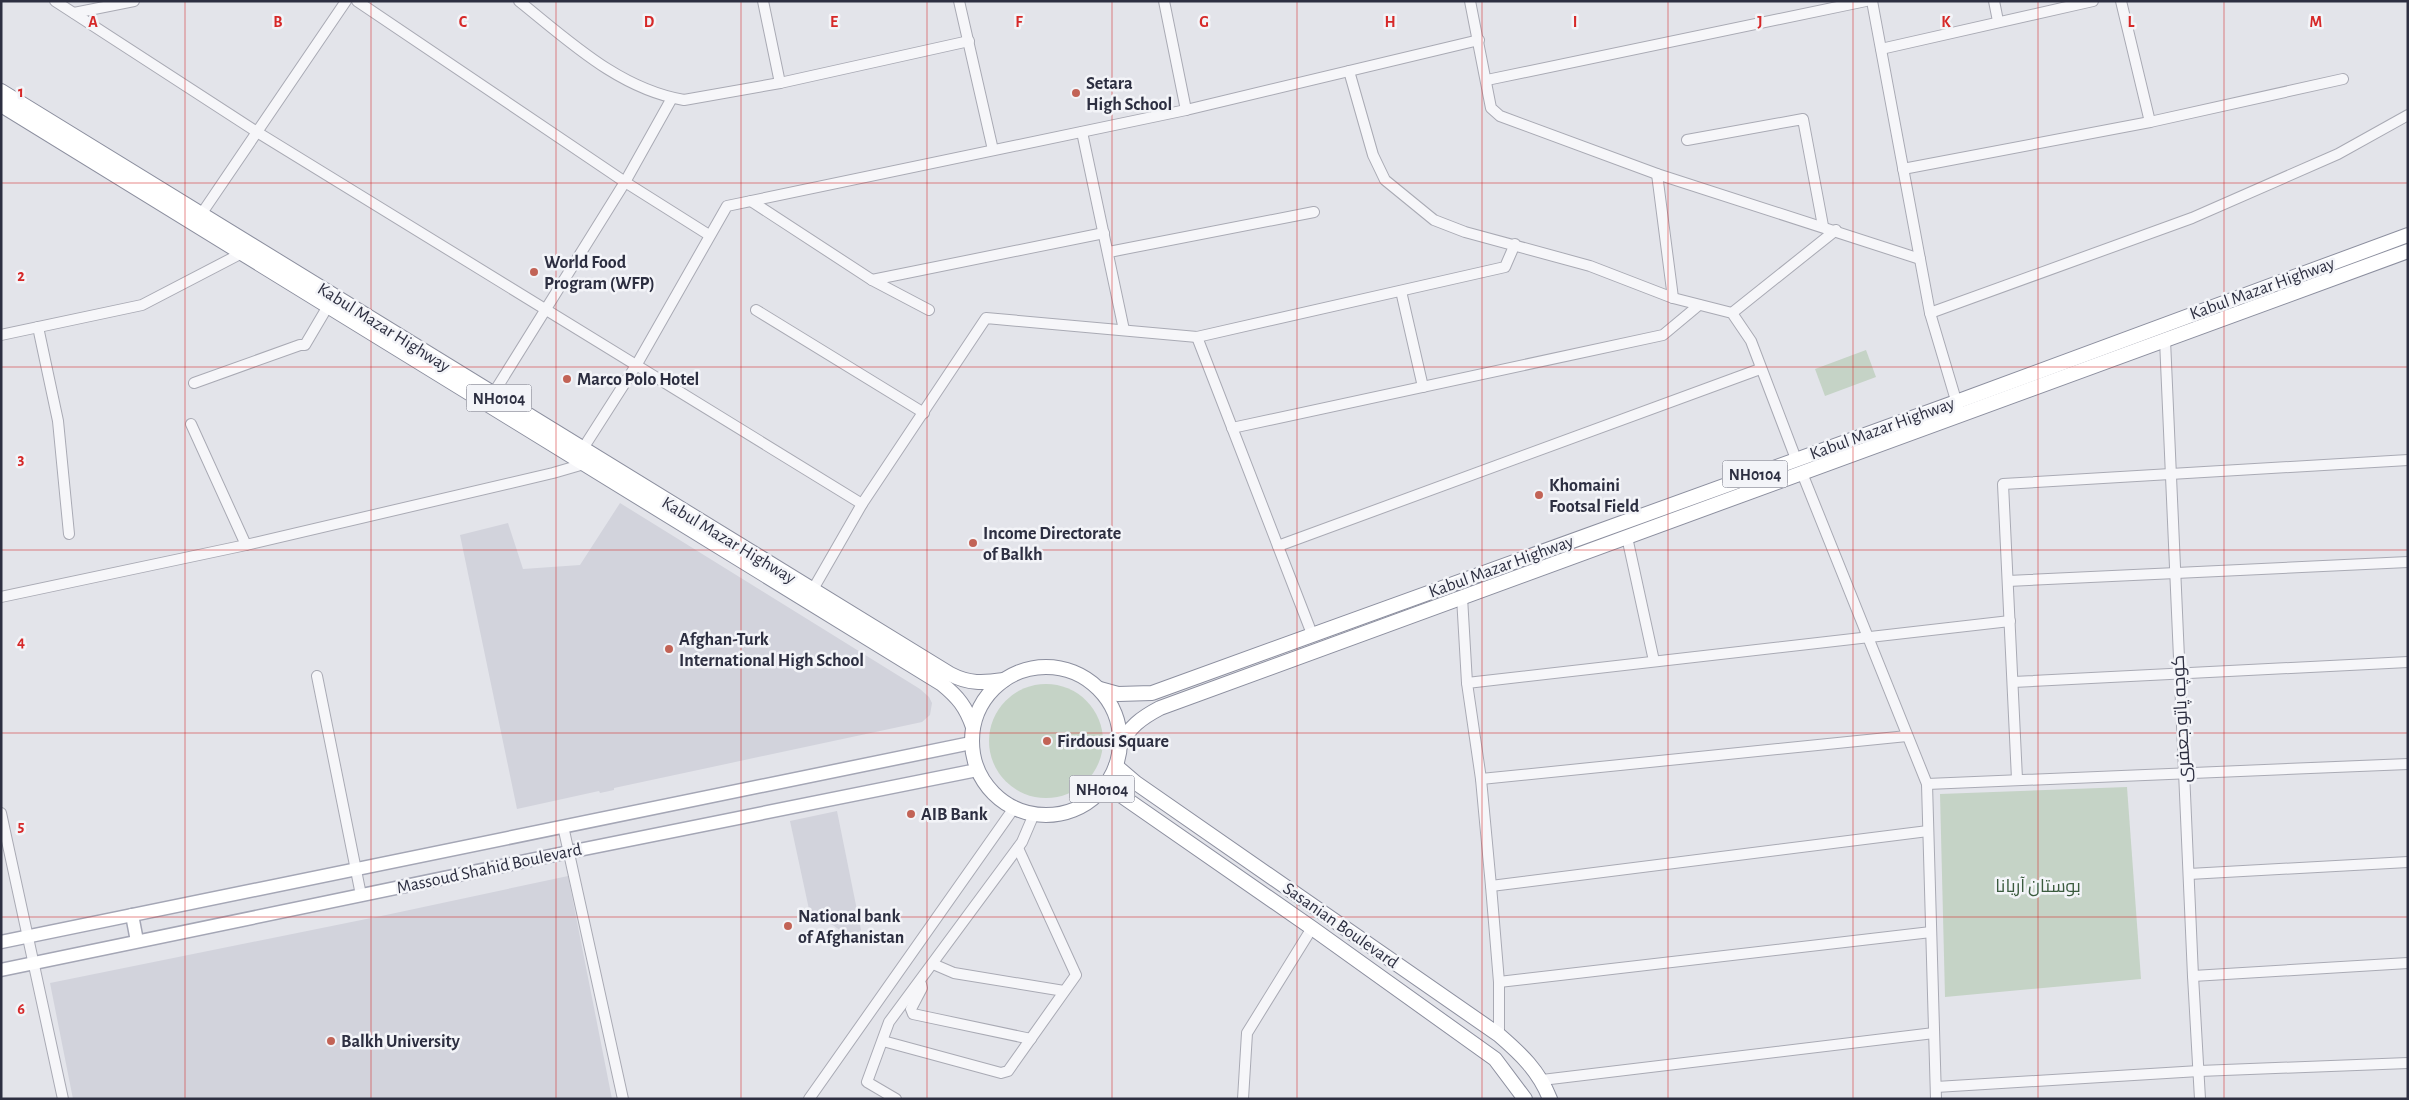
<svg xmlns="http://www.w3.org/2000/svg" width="2409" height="1100" viewBox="0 0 2409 1100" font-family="'Alegreya Sans',Cairo,sans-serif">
<rect width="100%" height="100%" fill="#e3e4ea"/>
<g fill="#d2d3dc">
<polygon points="620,503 920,689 929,697 932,703 930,715 922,722 614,788 614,790 600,793 599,791 517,809 460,535 508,523 523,569 580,565"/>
<polygon points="837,811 861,930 851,938 813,911 810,914 790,821"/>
<polygon points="568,876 612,1099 73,1099 50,983 386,915"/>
</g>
<g fill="#c5d3c6">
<polygon points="1866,350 1876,377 1825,396 1815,369"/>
<circle cx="1046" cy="741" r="57"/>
<polygon points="2127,787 2141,979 1945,997 1940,794"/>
</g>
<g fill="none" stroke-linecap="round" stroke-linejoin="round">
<g stroke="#a9aab4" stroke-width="12">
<g id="minor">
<polyline points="55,1 257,132 862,504"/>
<polyline points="357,1 625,182 709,235"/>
<path d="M519,1C569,41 619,89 684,100L780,83L969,41"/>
<polyline points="763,1 780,83"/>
<polyline points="959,1 993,150"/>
<polyline points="1164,1 1186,110"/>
<polyline points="1470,1 1491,108 1500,116 1657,174 1920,259"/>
<polyline points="1872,1 1930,313 1958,407"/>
<polyline points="1994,1 1998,21"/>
<polyline points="2121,1 2150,122"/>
<polyline points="74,13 134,1"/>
<polyline points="1881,49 2093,1"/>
<polyline points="1349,71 1373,155 1385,180 1434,220 1465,232 1590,266 1673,298 1732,313 1751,341 1796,459"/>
<polyline points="1487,80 1866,1"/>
<polyline points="1082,132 1124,330"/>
<polyline points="1687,140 1803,119 1823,226"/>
<polyline points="1903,169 2150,122 2343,79"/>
<polyline points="1657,174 1673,298"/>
<polyline points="751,201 872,280 929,310"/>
<polyline points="202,213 346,1"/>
<polyline points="1109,252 1314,212"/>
<polyline points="872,280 1104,233"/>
<polyline points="1401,291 1423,387"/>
<polyline points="756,310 924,413"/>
<polyline points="1732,313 1836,230"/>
<polyline points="1930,313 2192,218 2338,154 2408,115"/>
<polyline points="38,327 58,421 69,534"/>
<polyline points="1,335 142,305 242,253"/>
<polyline points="1197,337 1312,634"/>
<polyline points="2165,340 2193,976 2200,1099"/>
<polyline points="194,383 300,345 305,345 328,306"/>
<polyline points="493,394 625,182 672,98"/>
<polyline points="191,424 246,545"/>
<polyline points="1232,428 1663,335 1699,305"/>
<polyline points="582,450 637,364 727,206 1186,110 1479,40"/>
<polyline points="1802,473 1927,784 1936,1099"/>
<polyline points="1627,537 1654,661"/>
<polyline points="1278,546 1760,369"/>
<polyline points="2008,581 2408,562"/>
<polyline points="812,591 862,504 986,318 1197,337 1505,267 1515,244"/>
<polyline points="1,597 246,545 553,473 584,464"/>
<polyline points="1462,597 1467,683 1481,779 1491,886 1499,982 1499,1035"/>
<polyline points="317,676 361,895"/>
<polyline points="2013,682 2408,662"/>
<polyline points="1467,683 2010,621"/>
<polyline points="1481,779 1907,736"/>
<polyline points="2017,779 2003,484 2408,460"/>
<polyline points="1927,784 2408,764"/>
<polyline points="1,813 63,1099"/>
<polyline points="563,826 623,1099"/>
<polyline points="2189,874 2408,862"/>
<polyline points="1491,886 1928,831"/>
<polyline points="933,964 954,973 1064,991"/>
<polyline points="2193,976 2408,963"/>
<polyline points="1499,982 1931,932"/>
<polyline points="921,984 922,988 911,1009 913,1014 1031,1039"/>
<polyline points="883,1041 1001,1073 1008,1071 1076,975 1018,848"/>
<polyline points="1542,1080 1934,1033"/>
<polyline points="1936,1087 2199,1071 2408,1063"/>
<polyline points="809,1099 1014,808"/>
<polyline points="896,1099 867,1082 889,1022 1022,842 1034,814"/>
<polyline points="1243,1099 1247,1033 1312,928"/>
</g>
</g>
<g stroke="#a4a6b5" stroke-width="15">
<g id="major">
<polyline points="132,915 137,941"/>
<polyline points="1,942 971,743"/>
<polyline points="1,970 569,852 977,770"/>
</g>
</g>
<g stroke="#8c8f9f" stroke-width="16">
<g id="highway">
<path d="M1,91L950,674C969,684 983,683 1004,680"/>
<path d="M1,105L942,684C958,697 966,707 973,727"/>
<circle cx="1046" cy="741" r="74"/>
<polyline points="1100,689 1118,694 1152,693 1956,402 2408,235"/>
<path d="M1120,746C1129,727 1141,718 1160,708L2408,251"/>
<path d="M1116,766L1136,783L1499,1035C1521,1054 1539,1071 1550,1099"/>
<polyline points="1106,785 1312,928 1495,1059 1525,1099"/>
</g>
</g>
<use href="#minor" stroke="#f6f6f9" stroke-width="10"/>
<use href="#major" stroke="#fff" stroke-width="12"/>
<use href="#highway" stroke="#fff" stroke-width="14"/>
</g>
<path fill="none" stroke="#d62828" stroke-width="1" stroke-opacity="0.55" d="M185,1V1099M371,1V1099M556,1V1099M741,1V1099M927,1V1099M1112,1V1099M1297,1V1099M1482,1V1099M1668,1V1099M1853,1V1099M2038,1V1099M2224,1V1099M1,183H2408M1,367H2408M1,550H2408M1,733H2408M1,917H2408"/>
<g fill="#c26356" stroke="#f3f4f8" stroke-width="2">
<circle cx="1076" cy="93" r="5"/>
<circle cx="534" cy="272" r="5"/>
<circle cx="567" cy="379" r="5"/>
<circle cx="1539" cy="495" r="5"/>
<circle cx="973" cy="543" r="5"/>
<circle cx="669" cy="649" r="5"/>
<circle cx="1047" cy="741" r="5"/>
<circle cx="911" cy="814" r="5"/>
<circle cx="788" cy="926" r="5"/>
<circle cx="331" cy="1041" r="5"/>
</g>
<g text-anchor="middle" stroke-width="5" stroke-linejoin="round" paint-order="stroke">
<g fill="#f3f4f8" stroke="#686a78" stroke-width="1">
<rect x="466.5" y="384.5" width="65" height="27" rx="4"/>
<rect x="1722.5" y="460.5" width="65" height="27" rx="4"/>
<rect x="1069.5" y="775.5" width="65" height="27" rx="4"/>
</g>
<g font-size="16" font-weight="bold" fill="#2d2f41">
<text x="499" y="404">NH0104</text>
<text x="1755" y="480">NH0104</text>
<text x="1102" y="795">NH0104</text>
</g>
<g font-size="18" font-weight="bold" fill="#2d2f41" stroke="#f3f4f8" text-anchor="start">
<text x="1086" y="89">Setara<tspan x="1086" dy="21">High School</tspan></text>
<text x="544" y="268">World Food<tspan x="544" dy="21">Program (WFP)</tspan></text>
<text x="577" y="385">Marco Polo Hotel</text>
<text x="1549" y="491">Khomaini<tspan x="1549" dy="21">Footsal Field</tspan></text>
<text x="983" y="539">Income Directorate<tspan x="983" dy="21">of Balkh</tspan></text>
<text x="679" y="645">Afghan-Turk<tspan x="679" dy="21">International High School</tspan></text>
<text x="1057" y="747">Firdousi Square</text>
<text x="921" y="820">AIB Bank</text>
<text x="798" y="922">National bank<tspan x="798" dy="21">of Afghanistan</tspan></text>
<text x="341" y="1047">Balkh University</text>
</g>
<g font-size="18" fill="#2d2f41" stroke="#f3f4f8">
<text transform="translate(2262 288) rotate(-20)" y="6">Kabul Mazar Highway</text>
<text transform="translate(384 327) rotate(32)" y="6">Kabul Mazar Highway</text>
<text transform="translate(1882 428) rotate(-20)" y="6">Kabul Mazar Highway</text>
<text transform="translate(729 540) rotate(31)" y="6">Kabul Mazar Highway</text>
<text transform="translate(1501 566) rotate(-20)" y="6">Kabul Mazar Highway</text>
<text transform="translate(2181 719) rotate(-93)" y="6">کوچه پاتو جعفری</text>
<text transform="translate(489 868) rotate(-12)" y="6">Massoud Shahid Boulevard</text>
<text transform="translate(1341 925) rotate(35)" y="6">Sasanian Boulevard</text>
</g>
<g font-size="18" fill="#3b5b3e" stroke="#f3f4f8">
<text x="2038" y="892">بوستان آریانا</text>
</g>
</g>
<g font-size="16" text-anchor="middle" font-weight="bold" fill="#d62828" stroke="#f3f4f8" stroke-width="5" stroke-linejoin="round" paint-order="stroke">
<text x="93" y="27">A</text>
<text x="278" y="27">B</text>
<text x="463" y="27">C</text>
<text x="649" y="27">D</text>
<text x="834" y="27">E</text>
<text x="1019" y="27">F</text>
<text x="1204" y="27">G</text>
<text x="1390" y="27">H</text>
<text x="1575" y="27">I</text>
<text x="1760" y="27">J</text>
<text x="1946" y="27">K</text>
<text x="2131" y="27">L</text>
<text x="2316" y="27">M</text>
<text x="21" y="97">1</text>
<text x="21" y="281">2</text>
<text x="21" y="464">3</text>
<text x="21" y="647">4</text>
<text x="21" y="831">5</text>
<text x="21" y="1014">6</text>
</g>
<rect width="2409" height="1100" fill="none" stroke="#2d2f41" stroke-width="5"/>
</svg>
